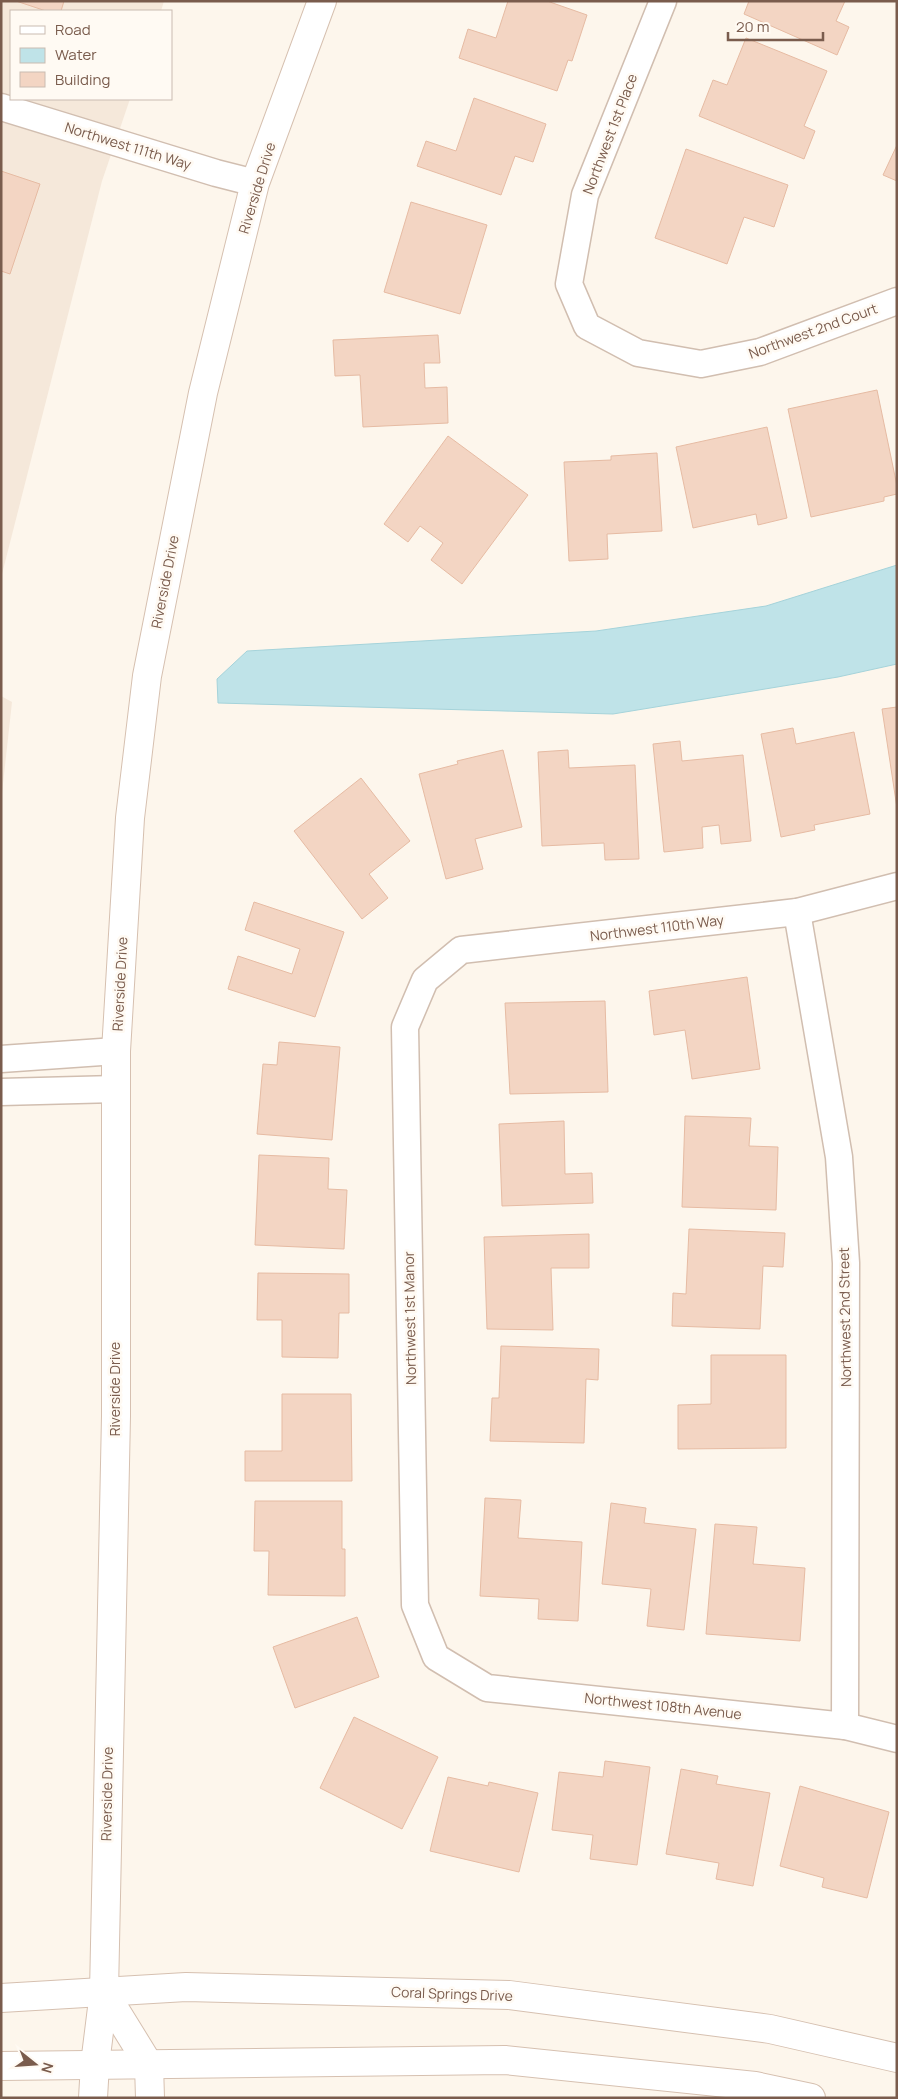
<svg xmlns="http://www.w3.org/2000/svg" width="898" height="2099" viewBox="0 0 898 2099" font-family="Manrope,sans-serif">
<rect width="100%" height="100%" fill="#fdf6ec"/>
<g fill="#f5e8da">
<polygon points="1,1 164,1 161,11 11,11 11,99 130,99 102,181 1,578"/>
<polygon points="1,696 12,702 1,802"/>
</g>
<polygon fill="#bfe3e8" stroke="#a5d3da" points="897,565 897,664 838,677 613,714 218,703 217,679 247,651 596,631 766,606"/>
<g fill="#f3d5c3" stroke="#e6bba3">
<polygon points="16,1 64,1 61,11 46,11"/>
<polygon points="508,1 547,1 587,15 572,61 568,60 557,91 459,58 468,29 496,38"/>
<polygon points="749,1 845,1 836,21 849,27 837,55 744,14"/>
<polygon points="746,38 827,71 804,126 815,131 804,159 699,116 713,80 727,85"/>
<polygon points="474,98 546,124 533,162 515,156 501,195 417,166 426,141 456,151"/>
<polygon points="897,145 897,181 883,175"/>
<polygon points="686,149 788,185 774,227 744,217 727,264 655,238"/>
<polygon points="1,171 40,184 10,274 1,271"/>
<polygon points="411,202 487,225 460,314 384,292"/>
<polygon points="438,335 440,363 424,363 425,388 447,387 448,423 363,427 360,375 335,376 333,340"/>
<polygon points="877,390 897,486 897,494 884,497 884,501 811,517 788,409"/>
<polygon points="767,427 787,518 758,525 756,514 693,528 676,447"/>
<polygon points="448,436 528,495 462,584 431,560 443,543 420,526 408,542 384,524"/>
<polygon points="657,453 662,531 607,534 608,559 569,561 564,462 611,460 611,456"/>
<polygon points="897,707 897,808 882,709"/>
<polygon points="793,728 796,744 854,732 870,814 814,825 815,830 781,837 761,734"/>
<polygon points="680,741 682,761 743,755 751,841 721,844 719,825 702,827 703,848 664,852 653,744"/>
<polygon points="503,750 522,827 475,839 483,869 446,879 419,774 458,764 457,761"/>
<polygon points="568,750 569,768 635,765 639,859 605,860 604,843 542,846 538,752"/>
<polygon points="361,778 410,841 369,874 388,898 362,919 294,831"/>
<polygon points="254,902 344,932 315,1017 228,989 238,956 292,974 300,949 245,930"/>
<polygon points="747,977 760,1069 692,1079 685,1030 654,1035 649,991"/>
<polygon points="605,1001 608,1092 510,1094 505,1003"/>
<polygon points="279,1042 340,1047 332,1140 257,1134 263,1064 277,1065"/>
<polygon points="685,1116 751,1118 749,1146 778,1147 776,1210 682,1207"/>
<polygon points="564,1121 565,1174 592,1173 593,1203 502,1206 499,1124"/>
<polygon points="259,1155 329,1158 328,1189 347,1190 344,1249 255,1245"/>
<polygon points="689,1229 785,1233 783,1267 763,1266 760,1329 672,1326 673,1293 686,1294"/>
<polygon points="589,1234 589,1268 551,1268 553,1330 487,1329 484,1237"/>
<polygon points="258,1273 349,1274 349,1313 339,1313 338,1358 282,1357 282,1320 257,1320"/>
<polygon points="501,1346 599,1349 598,1380 586,1379 584,1443 490,1441 492,1398 499,1398"/>
<polygon points="711,1355 786,1355 786,1448 678,1449 678,1405 711,1404"/>
<polygon points="282,1394 351,1394 352,1481 245,1481 245,1451 282,1451"/>
<polygon points="485,1498 521,1500 518,1538 582,1542 578,1621 538,1619 539,1599 480,1596"/>
<polygon points="255,1501 342,1501 342,1549 345,1549 345,1596 268,1595 269,1551 254,1551"/>
<polygon points="611,1503 646,1508 644,1523 696,1529 684,1630 647,1626 651,1589 602,1584"/>
<polygon points="715,1524 757,1527 753,1564 805,1568 800,1641 706,1634"/>
<polygon points="357,1617 379,1677 295,1708 273,1647"/>
<polygon points="354,1717 438,1757 402,1829 320,1788"/>
<polygon points="605,1761 650,1767 637,1865 590,1859 593,1835 552,1830 559,1772 603,1777"/>
<polygon points="681,1769 718,1776 716,1784 770,1793 753,1886 716,1879 719,1863 666,1854"/>
<polygon points="448,1777 488,1786 489,1782 538,1793 519,1872 430,1851"/>
<polygon points="800,1786 889,1812 867,1898 822,1887 824,1878 780,1866"/>
</g>
<g fill="none" stroke-linecap="round" stroke-linejoin="round">
<g stroke="#d1beb0" stroke-width="29">
<g id="street">
<polyline points="663,1 585,195 569,284 587,326 638,353 701,364 760,352 897,301"/>
<polyline points="1,107 216,173 255,183"/>
<polyline points="897,886 797,912 461,950 425,980 405,1027 415,1605 436,1657 487,1688 845,1726 897,1739"/>
<polyline points="797,912 839,1157 846,1263 845,1726"/>
<polyline points="1,1059 116,1051"/>
<polyline points="1,1092 116,1089"/>
</g>
</g>
<g stroke="#d6c0b0" stroke-width="30">
<g id="secondary">
<polyline points="104,1992 149,2065 150,2098"/>
<polyline points="1,1998 186,1987 509,1995 770,2029 897,2058"/>
<polyline points="1,2066 505,2060 755,2086 811,2098"/>
<polyline points="93,2098 95,2064 104,1992 116,1416 116,1051 130,818 147,676 203,393 255,183 322,1"/>
</g>
</g>
<use href="#street" stroke="#fff" stroke-width="26"/>
<use href="#secondary" stroke="#fff" stroke-width="28"/>
</g>
<g text-anchor="middle" stroke-width="5" stroke-linejoin="round" paint-order="stroke">
<g font-size="14" fill="#7a5c4d" stroke="#fffaf3">
<text transform="translate(610 134) rotate(-69)" y="5">Northwest 1st Place</text>
<text transform="translate(128 146) rotate(17)" y="5">Northwest 111th Way</text>
<text transform="translate(257 188) rotate(-73)" y="5">Riverside Drive</text>
<text transform="translate(813 331) rotate(-20)" y="5">Northwest 2nd Court</text>
<text transform="translate(165 582) rotate(-79)" y="5">Riverside Drive</text>
<text transform="translate(657 928) rotate(-7)" y="5">Northwest 110th Way</text>
<text transform="translate(120 984) rotate(-87)" y="5">Riverside Drive</text>
<text transform="translate(845 1317) rotate(-91)" y="5">Northwest 2nd Street</text>
<text transform="translate(410 1318) rotate(-91)" y="5">Northwest 1st Manor</text>
<text transform="translate(115 1389) rotate(-90)" y="5">Riverside Drive</text>
<text transform="translate(663 1706) rotate(6)" y="5">Northwest 108th Avenue</text>
<text transform="translate(107 1794) rotate(-89)" y="5">Riverside Drive</text>
<text transform="translate(452 1994) rotate(2)" y="5">Coral Springs Drive</text>
</g>
</g>
<rect width="898" height="2099" fill="none" stroke="#7a5c4d" stroke-width="5"/>
<rect x="10" y="10" width="162" height="90" fill="#fffaf3" stroke="#cabbb1"/>
<rect x="20" y="26" width="25" height="8" fill="#ffffff" stroke="#cabbb1"/>
<text x="55" y="35" font-size="15" fill="#7a5c4d">Road</text>
<rect x="20" y="48" width="25" height="15" fill="#bfe3e8" stroke="#cabbb1"/>
<text x="55" y="60" font-size="15" fill="#7a5c4d">Water</text>
<rect x="20" y="72" width="25" height="15" fill="#f3d5c3" stroke="#cabbb1"/>
<text x="55" y="85" font-size="15" fill="#7a5c4d">Building</text>
<g transform="translate(35 2064) rotate(107)" stroke="#fffaf3" stroke-width="4" paint-order="stroke">
<path d="M0-4L9 19L0 12L-9 19Z" fill="#7a5c4d"/>
<text y="-8" font-size="14" font-weight="bold" text-anchor="middle" fill="#7a5c4d">N</text>
</g>
<path d="M728 32v8h95v-8" fill="none" stroke="#7a5c4d" stroke-width="2.5"/>
<text x="736" y="32" font-size="15" fill="#7a5c4d" stroke="#fffaf3" stroke-width="4" paint-order="stroke">20 m</text>
</svg>
